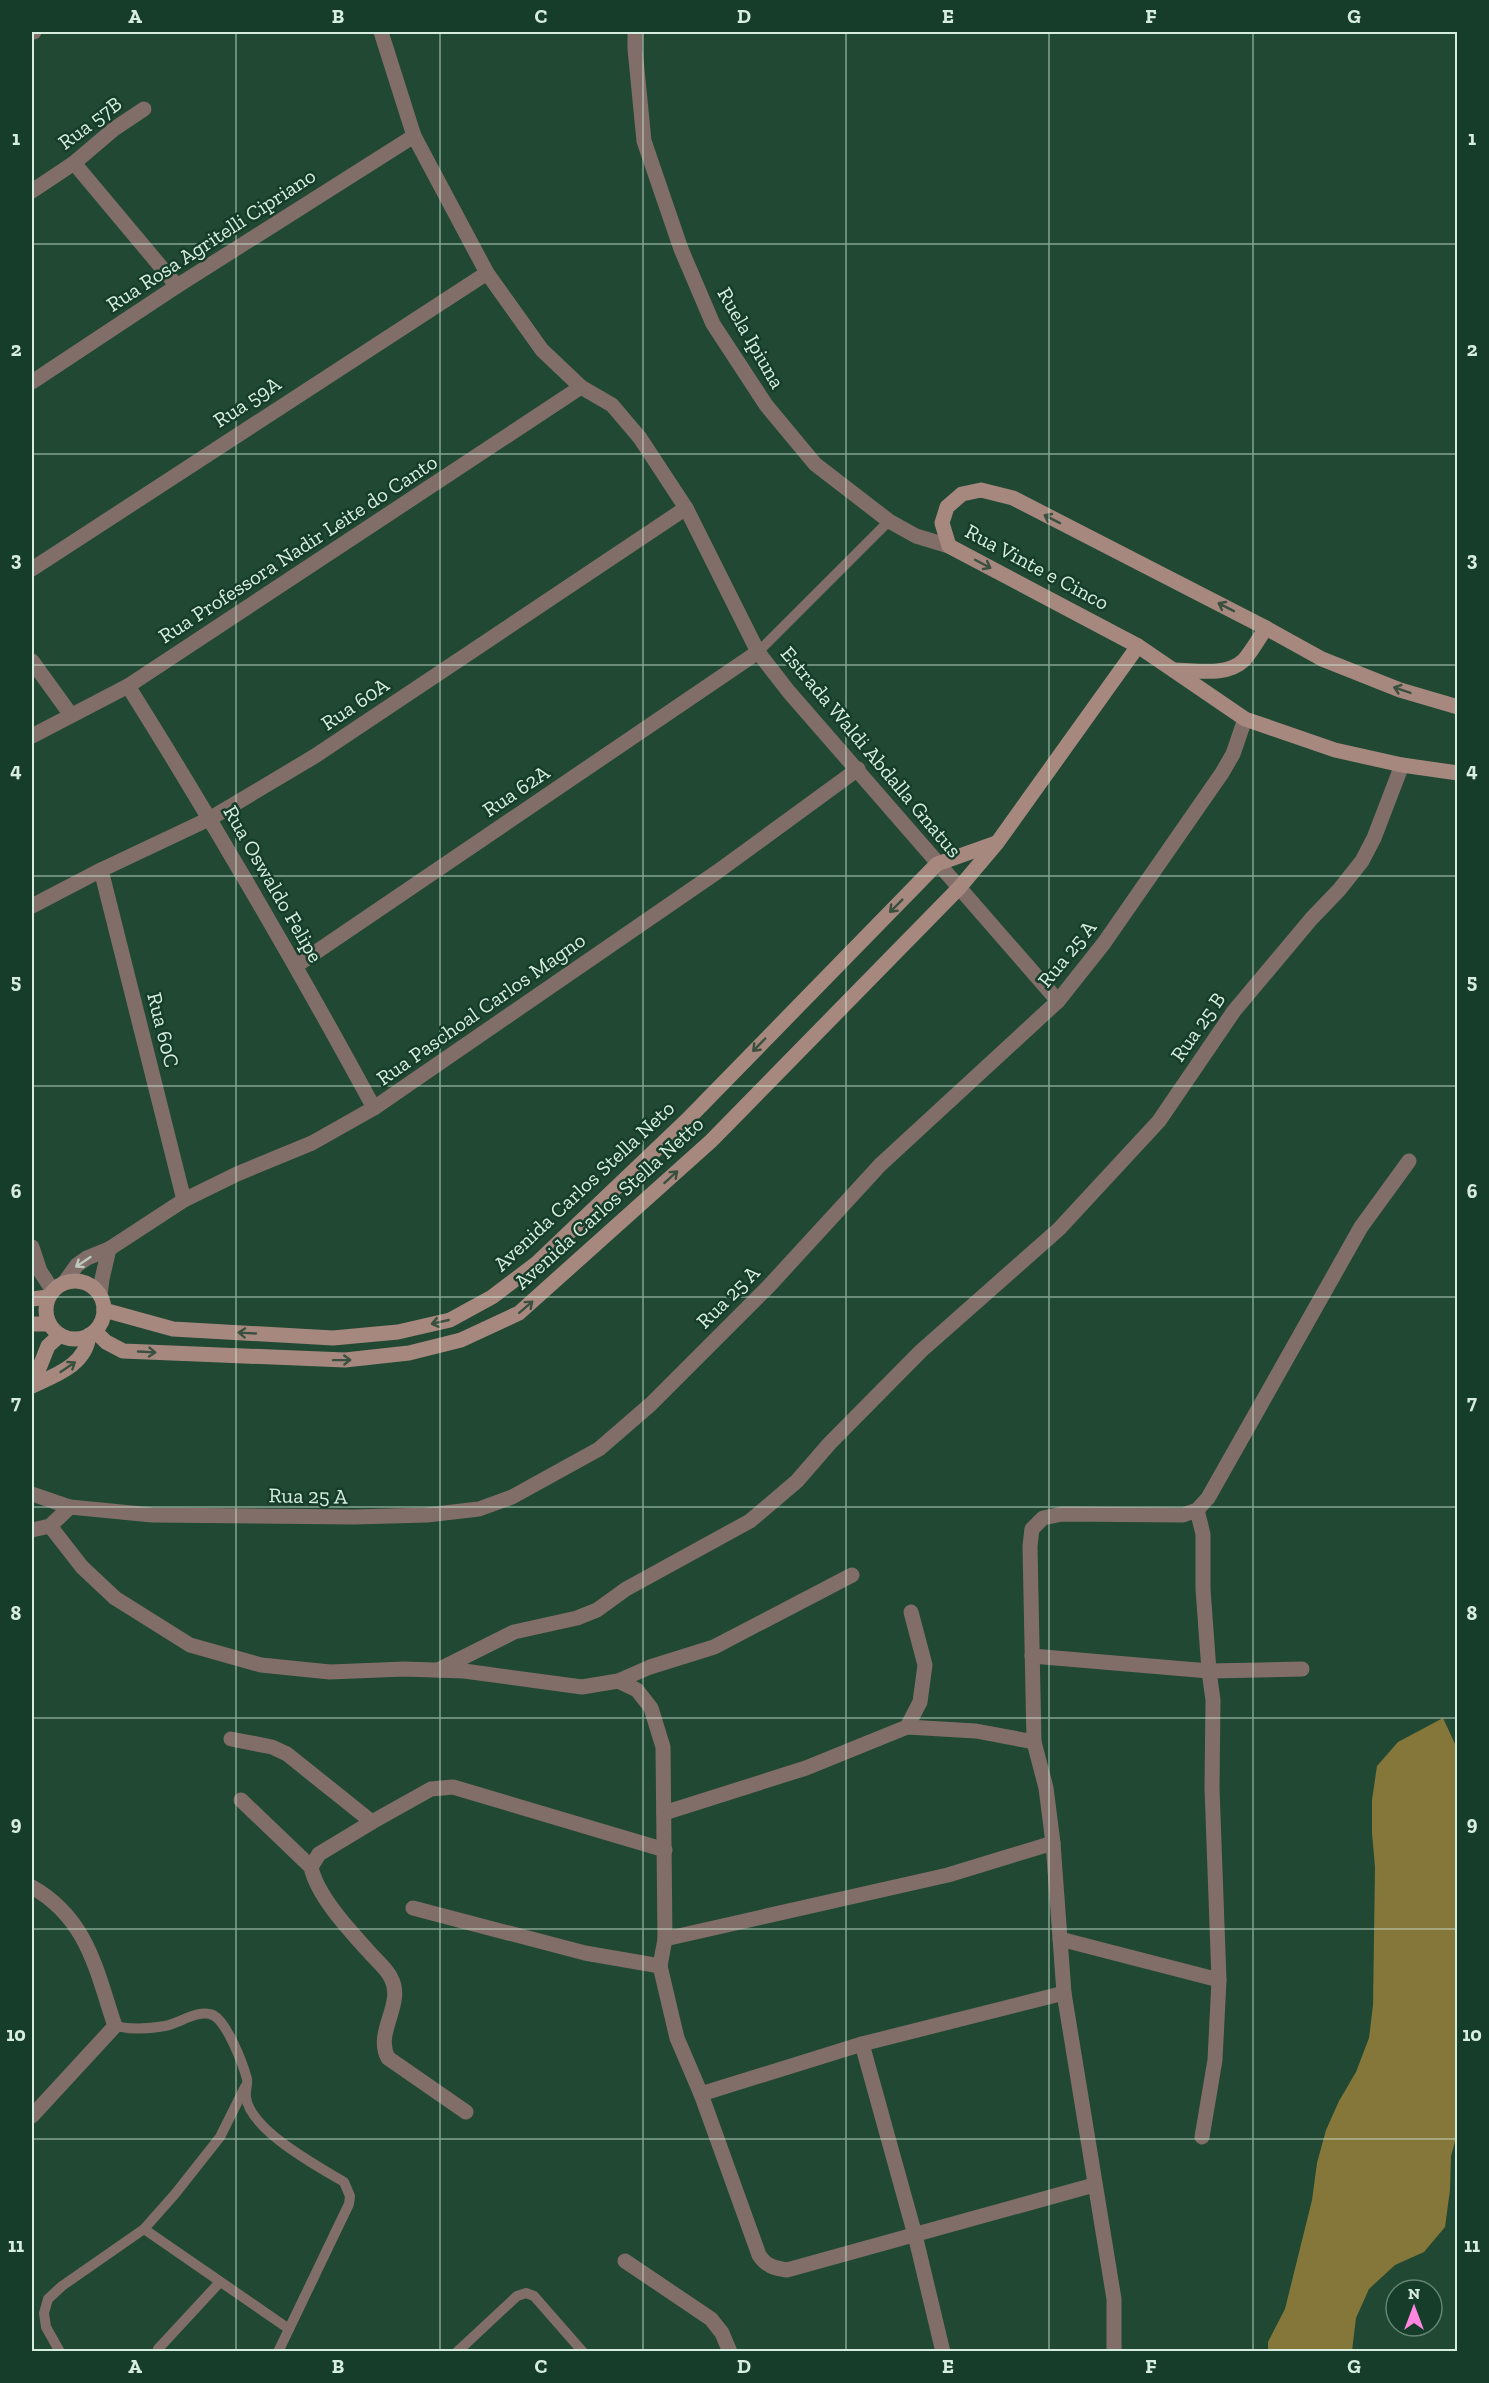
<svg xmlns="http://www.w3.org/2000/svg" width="1489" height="2383" viewBox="0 0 1489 2383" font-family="'Zilla Slab',serif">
<rect width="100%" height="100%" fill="#204833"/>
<polygon fill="#847739" points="1443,1718 1456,1746 1455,1813 1458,1816 1458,2131 1451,2156 1450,2190 1445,2227 1424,2252 1395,2265 1369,2289 1356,2318 1352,2351 1268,2351 1268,2342 1285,2309 1312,2200 1317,2163 1326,2130 1339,2101 1356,2072 1369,2038 1373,2005 1375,1867 1372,1833 1372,1800 1377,1766 1398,1742"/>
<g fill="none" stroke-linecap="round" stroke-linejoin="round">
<g stroke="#826e68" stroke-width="10">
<polyline points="758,652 889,521"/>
<path d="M115,2026C132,2030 148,2029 165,2026C180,2023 198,2009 213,2015C227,2022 243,2064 247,2079C248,2085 245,2091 246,2097C250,2130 317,2166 344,2182L350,2196L349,2204L278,2352"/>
<polyline points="144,2229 289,2329"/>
<polyline points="158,2349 220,2282"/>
<polyline points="60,2352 46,2327 44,2313 48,2299 62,2286 144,2229 175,2194 220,2137 245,2087"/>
<polyline points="457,2352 517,2296 526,2293 534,2296 583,2352"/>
</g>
<g stroke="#826e68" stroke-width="15">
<polyline points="32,32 34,32"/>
<polyline points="381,32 414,136 487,273 542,350 581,387 612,405 640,438 686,508 758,652 789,692 1058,1001"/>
<polyline points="635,32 635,49 644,141 681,249 713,324 766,405 815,464 889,521 916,536 949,546"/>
<polyline points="74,163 177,286"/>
<polyline points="32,191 74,163 114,129 144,109"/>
<polyline points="32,382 177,286 414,136"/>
<polyline points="32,569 487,273"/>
<polyline points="32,661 71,715"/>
<path d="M128,686C215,825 296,964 374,1108"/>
<polyline points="32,736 128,686 581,387"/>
<polyline points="101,870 184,1200"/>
<polyline points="32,906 101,870 211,818 315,756 686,508"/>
<polyline points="297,965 758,652"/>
<polyline points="32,1247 40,1271 53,1291"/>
<polyline points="64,1283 77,1265 87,1258 109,1249 184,1200 237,1174 312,1143 374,1108 717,872 858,769"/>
<polyline points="100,1295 102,1279 109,1249"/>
<polyline points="32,1494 70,1507 152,1515 354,1517 427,1515 479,1509 512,1497 599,1449 651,1404 769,1286 880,1165 1058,1001 1104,943 1222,773 1233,754 1245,719"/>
<polyline points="1197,1510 1203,1534 1203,1589 1209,1671 1213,1700 1212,1788 1219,1980 1215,2060 1202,2137"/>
<polyline points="50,1526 82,1567 115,1598 190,1645 261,1665 330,1672 404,1669 464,1671 582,1687 618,1681 650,1667 714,1647 852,1575"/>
<polyline points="32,1530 50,1526 70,1507"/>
<polyline points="1032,1656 1209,1671 1302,1669"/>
<polyline points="438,1670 514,1632 577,1618 597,1610 626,1589 750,1521 797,1481 830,1443 921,1351 1059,1229 1159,1121 1234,1011 1312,918 1339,890 1362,861 1374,838 1402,765"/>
<path d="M618,1681L637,1690L651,1708L663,1747L665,1939L660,1966L677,2038L701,2094L759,2255C766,2266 774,2268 787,2270L1094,2185"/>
<polyline points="907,1727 920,1702 925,1665 911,1612"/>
<polyline points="231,1739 272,1747 287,1754 372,1822"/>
<path d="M241,1800L311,1867C317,1896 350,1931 370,1953C377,1961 387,1969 391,1978C405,2004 374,2032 388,2058L466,2112"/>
<polyline points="664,1813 806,1768 907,1727 976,1731 1034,1742"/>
<polyline points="311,1867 319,1854 372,1822 431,1789 453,1787 665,1850"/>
<path d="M32,1887C88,1919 96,1970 115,2026L32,2116"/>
<polyline points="413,1908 585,1953 660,1966"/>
<polyline points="665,1939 948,1875 1053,1843"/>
<polyline points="1060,1939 1219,1980"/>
<polyline points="862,2044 915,2235 943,2352"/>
<polyline points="701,2094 862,2044 1064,1993"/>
<polyline points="625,2261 711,2319 722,2333 730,2352"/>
<polyline points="1114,2352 1114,2299 1064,1993 1053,1843 1046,1788 1034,1742 1030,1546 1032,1529 1043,1518 1062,1514 1183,1515 1197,1510 1208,1498 1361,1227 1409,1161"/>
</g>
<g stroke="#a7887f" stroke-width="15">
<path d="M1174,670C1196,670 1227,677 1244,660C1252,651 1259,638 1266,628"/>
<polyline points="1458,707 1400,690 1322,659 1266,628 1013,498 981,490 962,494 947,507 942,523 949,546 1138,646 1245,719 1335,750 1402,765 1458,773"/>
<circle cx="75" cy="1310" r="29"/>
<polyline points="32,1299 48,1297"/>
<polyline points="104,1310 173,1329 333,1338 398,1332 450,1320 492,1297 537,1263 687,1120 937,864 996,843"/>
<polyline points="32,1324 49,1324"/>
<polyline points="95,1331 106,1342 123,1351 345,1360 409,1353 461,1340 519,1313 711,1141 959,888 997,843 1138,646"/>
<path d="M32,1386C56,1375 86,1365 89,1335"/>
<polyline points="32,1386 48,1346 60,1335"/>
</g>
</g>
<defs><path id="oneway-shaft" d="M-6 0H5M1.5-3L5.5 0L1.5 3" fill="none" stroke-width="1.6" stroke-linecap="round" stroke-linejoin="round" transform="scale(1.5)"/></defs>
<g stroke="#3a503e">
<use href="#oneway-shaft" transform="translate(1052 519) rotate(-153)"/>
<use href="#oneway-shaft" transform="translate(983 564) rotate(28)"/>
<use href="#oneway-shaft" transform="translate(1226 607) rotate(-153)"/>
<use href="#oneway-shaft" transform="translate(1402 690) rotate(-161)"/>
<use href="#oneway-shaft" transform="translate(896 906) rotate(135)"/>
<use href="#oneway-shaft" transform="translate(759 1045) rotate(134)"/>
<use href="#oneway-shaft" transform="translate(671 1177) rotate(-42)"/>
<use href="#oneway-shaft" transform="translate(526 1307) rotate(-41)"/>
<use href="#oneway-shaft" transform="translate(440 1322) rotate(167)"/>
<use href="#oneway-shaft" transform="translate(247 1333) rotate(-177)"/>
<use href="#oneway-shaft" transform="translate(147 1352) rotate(3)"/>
<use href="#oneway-shaft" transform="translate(342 1360) rotate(-1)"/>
<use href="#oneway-shaft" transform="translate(68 1367) rotate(-34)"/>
</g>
<use stroke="#bec7bb" href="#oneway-shaft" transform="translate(83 1262) rotate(146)"/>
<path fill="none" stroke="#d7eddf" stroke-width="1.5" stroke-opacity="0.55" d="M236,32V2352M440,32V2352M643,32V2352M846,32V2352M1049,32V2352M1253,32V2352M32,244H1458M32,454H1458M32,665H1458M32,876H1458M32,1086H1458M32,1297H1458M32,1507H1458M32,1718H1458M32,1929H1458M32,2139H1458"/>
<g text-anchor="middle" stroke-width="5" stroke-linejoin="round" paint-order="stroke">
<g font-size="21" fill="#d7eddf" stroke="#153d29">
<text transform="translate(90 123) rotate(-37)" y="7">Rua 57B</text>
<text transform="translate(211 240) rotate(-33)" y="7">Rua Rosa Agritelli Cipriano</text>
<text transform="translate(751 338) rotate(60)" y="7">Ruela Ipiuna</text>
<text transform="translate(247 402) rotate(-33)" y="7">Rua 59A</text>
<text transform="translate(298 549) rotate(-33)" y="7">Rua Professora Nadir Leite do Canto</text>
<text transform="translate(1037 567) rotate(28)" y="7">Rua Vinte e Cinco</text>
<text transform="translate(355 704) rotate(-34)" y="7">Rua 60A</text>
<text transform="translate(871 752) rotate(50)" y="7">Estrada Waldi Abdalla Gnatus</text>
<text transform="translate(516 791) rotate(-34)" y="7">Rua 62A</text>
<text transform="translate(273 884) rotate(60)" y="7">Rua Oswaldo Felipe</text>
<text transform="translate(1067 954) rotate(-51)" y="7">Rua 25 A</text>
<text transform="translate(481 1009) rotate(-35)" y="7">Rua Paschoal Carlos Magno</text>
<text transform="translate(1198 1027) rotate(-55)" y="7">Rua 25 B</text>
<text transform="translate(163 1030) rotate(76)" y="7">Rua 60C</text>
<text transform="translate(584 1186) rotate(-43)" y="7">Avenida Carlos Stella Neto</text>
<text transform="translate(609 1203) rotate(-42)" y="7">Avenida Carlos Stella Netto</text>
<text transform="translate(728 1297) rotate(-45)" y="7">Rua 25 A</text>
<text transform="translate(308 1496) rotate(1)" y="7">Rua 25 A</text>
</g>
</g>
<rect width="1489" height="2383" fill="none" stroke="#153d29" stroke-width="66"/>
<g transform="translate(1414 2308)"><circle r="28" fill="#153d29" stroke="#638372" stroke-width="1.5"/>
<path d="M0-4.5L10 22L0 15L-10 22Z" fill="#ff85df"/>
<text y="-9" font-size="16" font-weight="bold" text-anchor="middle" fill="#d7eddf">N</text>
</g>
<rect x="33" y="33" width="1423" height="2317" fill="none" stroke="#d7eddf" stroke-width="2"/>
<g font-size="20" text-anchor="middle" font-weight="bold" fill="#d7eddf">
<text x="135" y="23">A</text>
<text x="338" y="23">B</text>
<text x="541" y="23">C</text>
<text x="744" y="23">D</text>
<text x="948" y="23">E</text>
<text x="1151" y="23">F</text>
<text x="1354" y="23">G</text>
<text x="16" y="145">1</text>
<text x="1472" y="145">1</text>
<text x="16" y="356">2</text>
<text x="1472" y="356">2</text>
<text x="16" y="566">3</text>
<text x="1472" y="566">3</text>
<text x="16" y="777">4</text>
<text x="1472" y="777">4</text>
<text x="16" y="988">5</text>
<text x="1472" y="988">5</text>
<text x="16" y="1198">6</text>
<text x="1472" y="1198">6</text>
<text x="16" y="1409">7</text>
<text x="1472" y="1409">7</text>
<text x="16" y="1620">8</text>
<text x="1472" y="1620">8</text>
<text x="16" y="1830">9</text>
<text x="1472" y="1830">9</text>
<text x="16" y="2041">10</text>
<text x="1472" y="2041">10</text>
<text x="16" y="2252">11</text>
<text x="1472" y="2252">11</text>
<text x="135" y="2373">A</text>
<text x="338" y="2373">B</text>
<text x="541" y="2373">C</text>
<text x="744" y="2373">D</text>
<text x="948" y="2373">E</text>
<text x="1151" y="2373">F</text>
<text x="1354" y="2373">G</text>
</g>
</svg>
